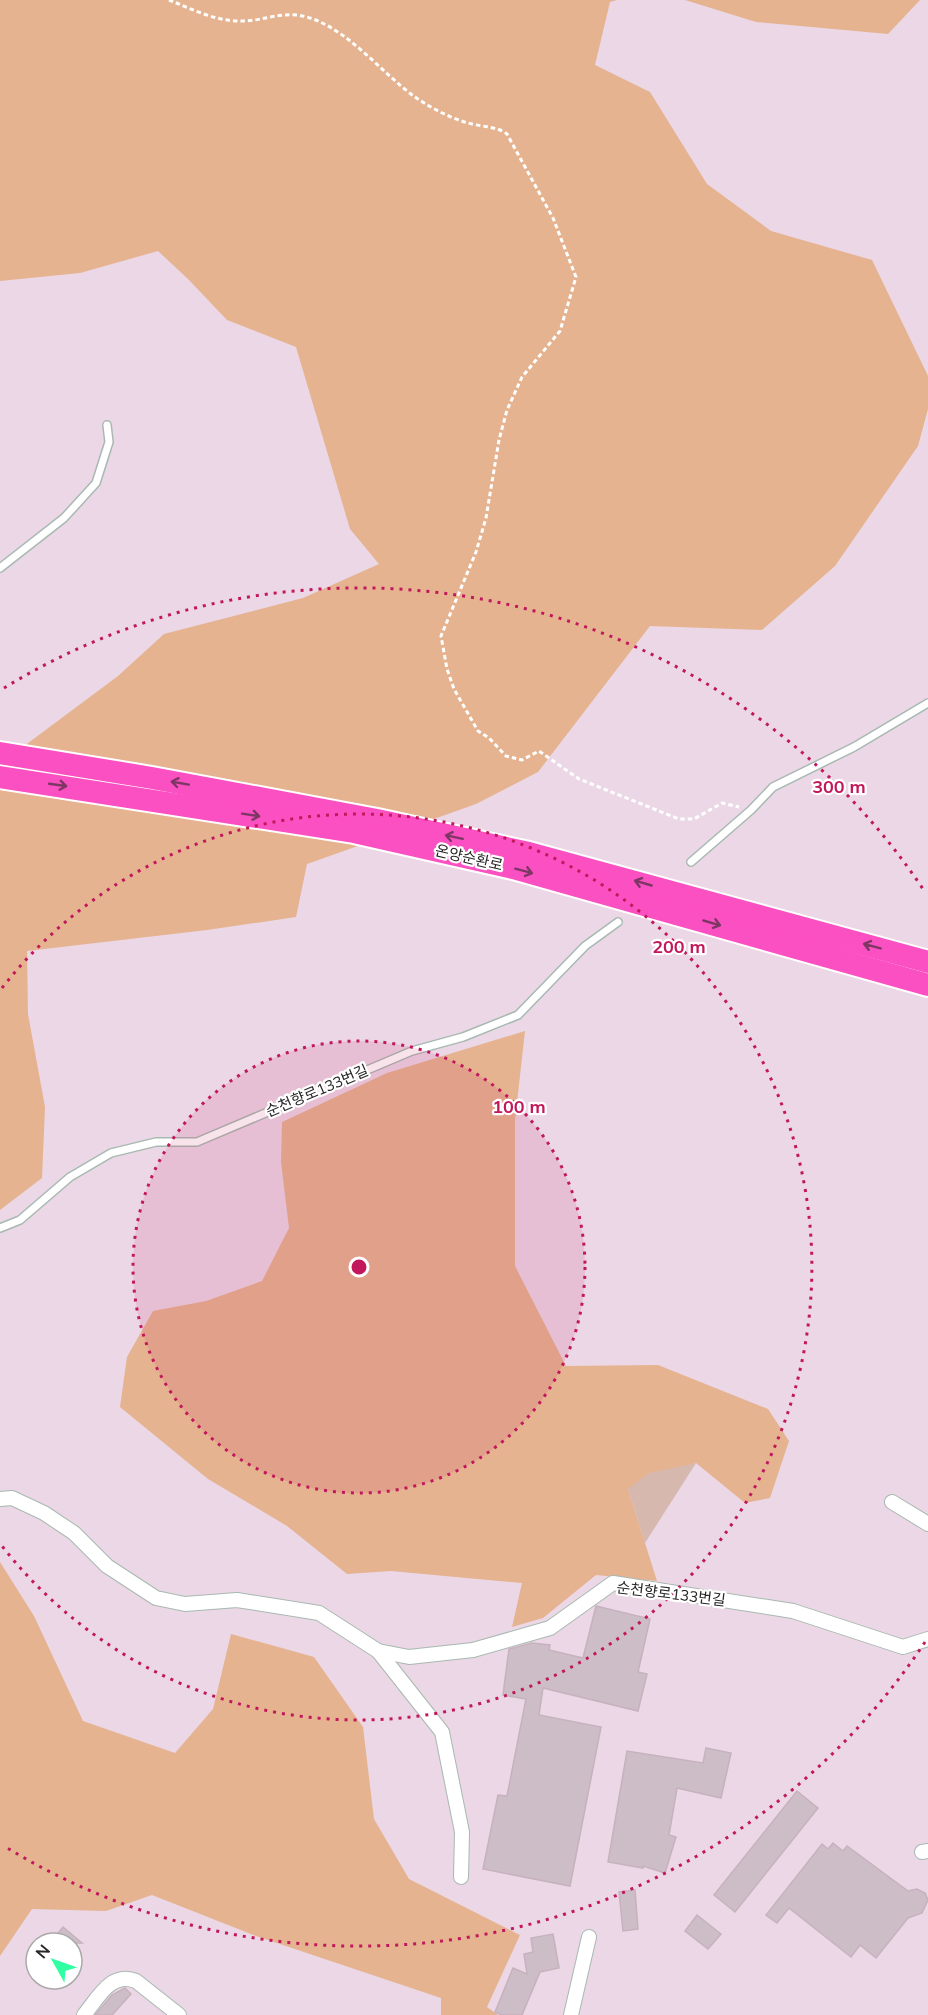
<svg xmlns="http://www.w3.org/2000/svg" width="928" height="2015" viewBox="0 0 928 2015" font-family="Mulish,'Noto Sans KR',sans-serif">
<rect width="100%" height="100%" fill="#ebd7e5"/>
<g fill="#e5b390">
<polygon points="0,0 617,0 610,2 595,65 650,92 707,184 771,231 872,260 928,376 928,409 918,446 835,566 762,630 650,626 538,772 476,804 307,864 296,917 207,930 27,951 28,1014 45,1107 42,1178 0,1210 0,764 118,676 164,634 303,598 379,564 350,529 296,347 227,320 188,279 158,251 80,273 0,281"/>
<polygon points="685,0 920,0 888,34 756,22"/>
<polygon points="525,1031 515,1120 515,1266 566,1366 658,1365 768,1409 789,1441 770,1498 745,1503 696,1463 628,1489 657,1581 596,1575 543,1618 512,1627 522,1583 391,1571 347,1574 287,1526 208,1479 120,1407 127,1357 153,1311 206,1301 262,1281 289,1228 281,1162 282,1122 387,1073"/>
<polygon points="0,1562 34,1616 83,1721 175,1753 213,1709 231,1634 314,1657 363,1727 374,1819 409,1879 520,1935 487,2007 498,2015 441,2015 441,1998 256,1936 152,1895 106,1911 32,1909 0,1956"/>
</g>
<polygon fill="#d6b8ae" points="696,1463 645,1543 628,1489 649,1473"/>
<g fill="#ccbdc7" stroke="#c6b2be" stroke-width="1.5">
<polygon points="596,1606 650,1619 638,1672 647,1674 638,1711 543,1688 539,1715 601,1727 570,1886 483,1869 498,1795 507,1796 526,1699 503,1695 509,1649 532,1643 550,1645 549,1650 583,1658"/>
<polygon points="706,1748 731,1753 721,1798 677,1788 669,1835 676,1837 665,1873 643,1866 643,1868 608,1862 627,1751 703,1763"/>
<polygon points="797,1791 818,1808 735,1912 714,1895"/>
<polygon points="833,1843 843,1851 847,1846 908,1891 917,1889 925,1893 928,1900 922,1913 908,1918 876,1958 860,1945 851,1957 789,1908 777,1923 766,1915 822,1844 828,1849"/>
<polygon points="635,1890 638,1929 623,1931 619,1892"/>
<polygon points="697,1915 721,1934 708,1949 685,1931"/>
<polygon points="63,1927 82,1943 50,1943"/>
<polygon points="553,1934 559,1968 540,1972 522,2015 502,2015 495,2012 513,1968 527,1974 524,1954 533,1952 531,1938"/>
<polygon points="125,1988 131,1994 112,2015 95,2015 112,1995"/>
</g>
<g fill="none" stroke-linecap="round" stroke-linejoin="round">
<g stroke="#a8b9b1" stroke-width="10">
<g id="service">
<polyline points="0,568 64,518 96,483 109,442 107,425"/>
<polyline points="691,862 751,810 773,787 854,747 928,703"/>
<polyline points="0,1228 20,1220 70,1177 111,1153 156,1142 197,1142 412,1051 463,1037 518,1015 585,946 618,922"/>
</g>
</g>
<g stroke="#a8b9b1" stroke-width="16">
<g id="minor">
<polyline points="0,1499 12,1498 44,1513 74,1533 107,1566 156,1598 185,1604 237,1600 319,1613 378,1651 409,1657 473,1650 550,1628 613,1583 793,1611 903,1647 928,1639"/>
<polyline points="892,1502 928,1524"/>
<polyline points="378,1651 442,1732 462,1832 461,1877"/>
<polyline points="922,1852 928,1851"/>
<path d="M84,2015C98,1998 111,1971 136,1981L179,2015"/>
<polyline points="571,2015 589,1937"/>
</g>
</g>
<g stroke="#fff" stroke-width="26">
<g id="trunk">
<polyline points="0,753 152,778 377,820 529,853 928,962"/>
<polyline points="0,777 354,832 513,868 928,985"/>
</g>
</g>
<path stroke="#fff" stroke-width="3" stroke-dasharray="4.5 3" stroke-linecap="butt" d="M169,0C192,9 216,22 243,21C260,21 278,13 297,15C342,21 380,72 415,97C431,108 450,118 468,123C481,127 497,126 507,134L553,218L576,277L560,331L522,377L507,410L499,440L486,518L476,552L441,636L447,669L454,689L478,731L489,738L506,756L522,760L539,751L579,779L679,819H694L722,803L739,807"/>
<use href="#service" stroke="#fff" stroke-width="7"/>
<use href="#minor" stroke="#fff" stroke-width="14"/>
<use href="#trunk" stroke="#fb50c1" stroke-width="22"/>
</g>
<defs><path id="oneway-shaft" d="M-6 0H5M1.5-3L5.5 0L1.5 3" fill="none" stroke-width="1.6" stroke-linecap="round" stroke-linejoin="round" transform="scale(1.5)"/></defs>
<g stroke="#7c3765">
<use href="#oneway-shaft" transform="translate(180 783) rotate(-170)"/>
<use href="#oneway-shaft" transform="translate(58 785) rotate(8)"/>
<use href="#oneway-shaft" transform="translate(251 815) rotate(9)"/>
<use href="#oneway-shaft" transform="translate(454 837) rotate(-168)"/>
<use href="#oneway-shaft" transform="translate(524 871) rotate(15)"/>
<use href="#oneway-shaft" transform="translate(643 883) rotate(-164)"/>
<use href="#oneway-shaft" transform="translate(712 923) rotate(16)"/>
<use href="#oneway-shaft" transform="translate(872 946) rotate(-165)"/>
</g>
<circle cx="359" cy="1267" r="226" fill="#c2185b" fill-opacity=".12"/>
<g fill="none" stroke="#c2185b" stroke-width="3" stroke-dasharray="3 6">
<circle cx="359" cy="1267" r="226"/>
<path d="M2 988A453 453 0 1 1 2 1546"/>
<path d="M925 1642A679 679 0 0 1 4 1846M4 688A679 679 0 0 1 925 892"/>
</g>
<g text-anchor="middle" stroke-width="4.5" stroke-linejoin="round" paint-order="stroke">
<g font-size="15" fill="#272727" stroke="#fff">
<text transform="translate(469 858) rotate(13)" y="5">온양순환로</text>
<text transform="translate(317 1091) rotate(-23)" y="5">순천향로133번길</text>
<text transform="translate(671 1594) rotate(7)" y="5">순천향로133번길</text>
</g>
</g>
<circle cx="359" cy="1267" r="9" fill="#c2185b" stroke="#fff" stroke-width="3"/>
<g font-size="18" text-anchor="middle" font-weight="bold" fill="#c2185b" stroke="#fff" stroke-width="4.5" stroke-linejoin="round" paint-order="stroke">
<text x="839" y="793">300 m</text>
<text x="679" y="953">200 m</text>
<text x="519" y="1113">100 m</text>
</g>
<g transform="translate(54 1961) rotate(310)"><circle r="28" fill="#ffffff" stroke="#a9a9a9" stroke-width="1.5"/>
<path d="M0-4.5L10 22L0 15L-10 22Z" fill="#31ffa4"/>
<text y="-9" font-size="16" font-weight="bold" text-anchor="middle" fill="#272727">N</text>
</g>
</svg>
